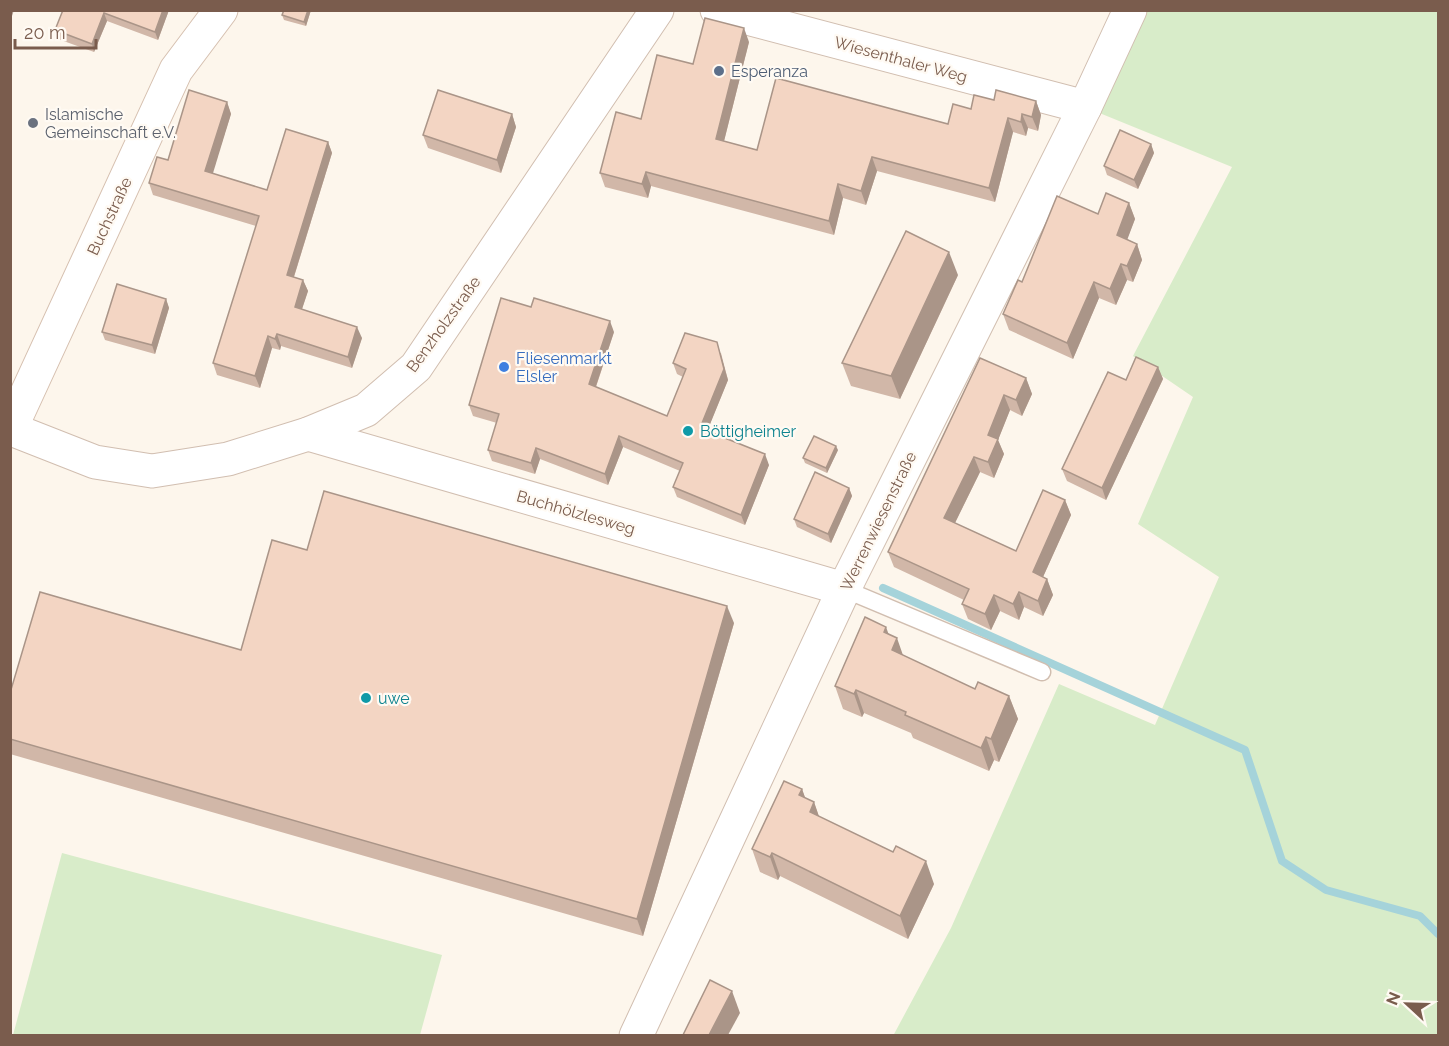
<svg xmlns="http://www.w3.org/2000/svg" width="1449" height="1046" viewBox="0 0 1449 1046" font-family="Raleway,sans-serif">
<rect width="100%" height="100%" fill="#fdf6ec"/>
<g fill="#d8ecc9">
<polygon points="1146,11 1438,11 1438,1035 893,1036 951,928 1059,684 1155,725 1219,577 1138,524 1193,397 1133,356 1232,167 1097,112"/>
<polygon points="62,853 442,955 420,1035 13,1035"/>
</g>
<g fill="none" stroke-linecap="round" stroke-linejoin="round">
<polyline stroke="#a5d3da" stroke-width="8" points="883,588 1245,750 1282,861 1326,890 1420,916 1438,934"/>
<g stroke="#d1beb0" stroke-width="19">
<polyline id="lane" points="844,589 1042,672"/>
</g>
<g stroke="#d1beb0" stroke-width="35">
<g id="street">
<polyline points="717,10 1085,107"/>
<polyline points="11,429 95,462 152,471 228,459 308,434 366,410 416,367 657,10"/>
<polyline points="308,434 844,589"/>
<polyline points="636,1036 844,589 1085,107 1130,10"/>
</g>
</g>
<g stroke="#d6c0b0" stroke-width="35">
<polyline id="secondary" points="10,430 176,70 221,10"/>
</g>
<use href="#lane" stroke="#fff" stroke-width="16"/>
<use href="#street" stroke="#fff" stroke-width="33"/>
<use href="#secondary" stroke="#fff" stroke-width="33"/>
</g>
<g fill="#d1b7a8">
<polygon points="63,10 169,10 158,40 107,21 94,52 58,39 55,30"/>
<polygon points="284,10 311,10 306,26 284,20 282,15"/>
<polygon points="749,42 724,141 757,150 948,124 971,109 994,100 1036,101 1041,115 1038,131 1028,128 1026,136 1013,132 995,202 877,171 866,205 843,198 834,235 651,186 648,198 605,187 600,173 641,119 693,64"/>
<polygon points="227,102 231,114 212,173 267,190 328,142 332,153 294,277 303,280 308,291 302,309 362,338 352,368 281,346 280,350 272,348 260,388 217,375 213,363 256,226 153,195 149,183 168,160"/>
<polygon points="512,114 516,127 501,173 428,148 423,135"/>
<polygon points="1151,144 1154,153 1138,189 1107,175 1104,166"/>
<polygon points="1129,203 1135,219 1127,239 1137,244 1142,260 1133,282 1127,280 1116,305 1099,298 1073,359 1009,330 1003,314 1022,282 1098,214"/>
<polygon points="958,275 900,399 851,386 842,363"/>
<polygon points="166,299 169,308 155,354 105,340 102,332"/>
<polygon points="614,332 596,387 667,416 683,377 677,374 673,363 721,353 728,380 707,431 769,465 745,525 677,497 673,487 680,471 623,447 608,485 540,459 535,474 492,461 488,450 497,423 473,416 469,405"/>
<polygon points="980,358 1026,378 1032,394 1022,416 1010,410 998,440 1004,454 994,478 980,472 955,523 1016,551 1065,500 1071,515 1043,577 1047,579 1053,595 1043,616 1024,607 1019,620 1000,611 991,630 968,619 962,604 964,600 894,567 888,552"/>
<polygon points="1158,367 1163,379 1106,500 1067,481 1062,469 1126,380"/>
<polygon points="838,450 827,473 805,463 803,458"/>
<polygon points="849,488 852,496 831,543 797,527 794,519"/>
<polygon points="307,550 734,623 643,936 10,754 10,693 241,650"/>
<polygon points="889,634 903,656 975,689 1009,696 1018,719 999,762 994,760 989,771 913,738 911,733 864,713 862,717 843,709 835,686"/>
<polygon points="802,789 805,798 814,802 819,817 934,884 908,939 780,876 778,880 760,872 752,849"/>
</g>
<g fill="#aa9588">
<polygon points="10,10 14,10 11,19 10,19"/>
<polygon points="163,10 169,10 158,40 155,32"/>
<polygon points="308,10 311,10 306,26 304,22"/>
<polygon points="104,13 107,21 94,52 92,44"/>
<polygon points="744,28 749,42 721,153 716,139"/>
<polygon points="1036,101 1041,115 1038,131 1032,117"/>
<polygon points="227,102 231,114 210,183 205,171"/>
<polygon points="512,114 516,127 501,173 497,160"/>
<polygon points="1022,114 1028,128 1026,136 1021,122"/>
<polygon points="1008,118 1013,132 995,202 989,188"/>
<polygon points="328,142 332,153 291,286 287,275"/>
<polygon points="1151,144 1154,153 1138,189 1134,180"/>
<polygon points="872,157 877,171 866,205 861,191"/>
<polygon points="646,172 651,186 648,198 642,184"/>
<polygon points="838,184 843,198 834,235 829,221"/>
<polygon points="1129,203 1135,219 1123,251 1117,235"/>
<polygon points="1137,244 1142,260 1133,282 1127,266"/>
<polygon points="949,252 958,275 900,399 891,376"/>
<polygon points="1121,264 1127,280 1116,305 1110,289"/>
<polygon points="303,280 308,291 299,318 295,307"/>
<polygon points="1094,282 1099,298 1073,359 1067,343"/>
<polygon points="166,299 169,308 155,354 152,345"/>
<polygon points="610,321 614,332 593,395 589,384"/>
<polygon points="357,327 362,338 352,368 348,357"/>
<polygon points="277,334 281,346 280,350 275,339"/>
<polygon points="268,336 272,348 260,388 255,376"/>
<polygon points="717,342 728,380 704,439 700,428"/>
<polygon points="1158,367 1163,379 1106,500 1102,488"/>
<polygon points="1026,378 1032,394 1022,416 1016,400"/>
<polygon points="1004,395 1010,410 998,440 1004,454 994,478 988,462 988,435"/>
<polygon points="619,436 623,447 608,485 605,474"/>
<polygon points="836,446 838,450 827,473 826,468"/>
<polygon points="536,448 540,459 535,474 531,463"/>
<polygon points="765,454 769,465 745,525 741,515"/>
<polygon points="974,457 980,472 950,533 944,518"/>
<polygon points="849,488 852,496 831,543 828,534"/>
<polygon points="1065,500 1071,515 1038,588 1033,572"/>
<polygon points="1047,579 1053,595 1043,616 1038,601"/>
<polygon points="1019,592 1024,607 1019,620 1013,604"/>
<polygon points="994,595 1000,611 991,630 985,614"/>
<polygon points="727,606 734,623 643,936 637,919"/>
<polygon points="886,627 893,646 897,638 905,661 900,673 884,632"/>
<polygon points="856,690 864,713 862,717 854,694"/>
<polygon points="1009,696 1018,719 999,762 991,739"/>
<polygon points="986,737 994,760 989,771 981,748"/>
<polygon points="802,789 810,811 814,802 822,825 818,835 799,795"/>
<polygon points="772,853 780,876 778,880 770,857"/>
<polygon points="926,861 934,884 908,939 900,916"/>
<polygon points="732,991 740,1013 728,1035 709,1035"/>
</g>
<g fill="#f3d5c3" stroke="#aa9588" stroke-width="1.5">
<polygon points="63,10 163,10 155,32 104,13 92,44 55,30"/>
<polygon points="284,10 308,10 304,22 282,15"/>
<polygon points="705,18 744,28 716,139 757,150 776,78 948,124 953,104 971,109 974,95 994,100 996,90 1036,101 1032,117 1022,114 1021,122 1008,118 989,188 872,157 861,191 838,184 829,221 646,172 642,184 600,173 616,112 641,119 657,55 693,64"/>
<polygon points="189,90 227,102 205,171 267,190 286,129 328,142 287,275 303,280 295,307 357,327 348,357 277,334 275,339 268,336 255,376 213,363 259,216 149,183 157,157 168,160"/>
<polygon points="438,90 512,114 497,160 423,135"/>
<polygon points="1120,130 1151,144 1134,180 1104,166"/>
<polygon points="1106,193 1129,203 1117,235 1137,244 1127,266 1121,264 1110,289 1094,282 1067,343 1003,314 1018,280 1022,282 1057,196 1098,214"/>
<polygon points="906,231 949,252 891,376 842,363"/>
<polygon points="117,284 166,299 152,345 102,332"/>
<polygon points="501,298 531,307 534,298 610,321 589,384 667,416 686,369 673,363 685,333 717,342 724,369 700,428 765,454 741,515 673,487 683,463 619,436 605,474 536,448 531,463 488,450 499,414 469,405"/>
<polygon points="1136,357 1158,367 1102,488 1062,469 1108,372 1126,380"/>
<polygon points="980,358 1026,378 1016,400 1004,395 988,435 998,439 988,462 974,457 944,518 1016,551 1043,490 1065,500 1033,572 1047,579 1038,601 1019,592 1013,604 994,595 985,614 962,604 969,589 888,552"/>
<polygon points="814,436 836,446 826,468 803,458"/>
<polygon points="815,472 849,488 828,534 794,519"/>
<polygon points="324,491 727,606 637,919 10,739 10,693 40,592 241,650 272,540 307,550"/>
<polygon points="865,617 886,627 884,632 897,638 892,650 975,689 978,682 1009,696 991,739 986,737 981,748 905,715 906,712 856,690 854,694 835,686"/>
<polygon points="784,781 802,789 799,795 814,802 810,812 893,852 896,846 926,861 900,916 772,853 770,857 752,849"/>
<polygon points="710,980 732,991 709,1035 683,1035"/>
</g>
<circle fill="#5c6f8a" stroke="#fffaf3" stroke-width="2" cx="719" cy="71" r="6"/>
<circle fill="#6b7280" stroke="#fffaf3" stroke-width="2" cx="33" cy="123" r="6"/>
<circle fill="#3f7fe0" stroke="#fffaf3" stroke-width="2" cx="504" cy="367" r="6"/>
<g fill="#0f9aa8" stroke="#fffaf3" stroke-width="2">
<circle cx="688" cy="431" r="6"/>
<circle cx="366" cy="698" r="6"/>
</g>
<g text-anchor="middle" stroke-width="4.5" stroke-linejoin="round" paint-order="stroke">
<g font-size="16" fill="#7a5c4d" stroke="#fffaf3">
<text transform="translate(901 59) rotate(15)" y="6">Wiesenthaler Weg</text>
<text transform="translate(109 216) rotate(-65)" y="6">Buchstraße</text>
<text transform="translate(443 324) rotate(-54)" y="6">Benzholzstraße</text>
<text transform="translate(576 512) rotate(16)" y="6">Buchhölzlesweg</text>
<text transform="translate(878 521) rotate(-64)" y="6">Werrenwiesenstraße</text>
</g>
<g font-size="16" fill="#4e5e75" stroke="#fffaf3" text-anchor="start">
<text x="731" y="77">Esperanza</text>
</g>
<g font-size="16" fill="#5b616d" stroke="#fffaf3" text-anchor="start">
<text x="45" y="120">Islamische<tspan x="45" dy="18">Gemeinschaft e.V.</tspan></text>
</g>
<g font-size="16" fill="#366cbe" stroke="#fffaf3" text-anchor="start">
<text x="516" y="364">Fliesenmarkt<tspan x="516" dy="18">Elsler</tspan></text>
</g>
<g font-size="16" fill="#0d838f" stroke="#fffaf3" text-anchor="start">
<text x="700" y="437">Böttigheimer</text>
<text x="378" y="704">uwe</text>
</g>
</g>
<rect width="1449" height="1046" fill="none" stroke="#7a5c4d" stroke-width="24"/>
<g transform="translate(1407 1004) rotate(292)" stroke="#fffaf3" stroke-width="4.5" paint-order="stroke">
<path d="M0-4.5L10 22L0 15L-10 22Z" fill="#7a5c4d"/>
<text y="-9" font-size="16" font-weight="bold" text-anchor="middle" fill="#7a5c4d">N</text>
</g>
<path d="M15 39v9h81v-9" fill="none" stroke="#7a5c4d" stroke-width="3"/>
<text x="24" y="39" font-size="18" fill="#7a5c4d" stroke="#fffaf3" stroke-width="4.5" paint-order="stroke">20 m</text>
</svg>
